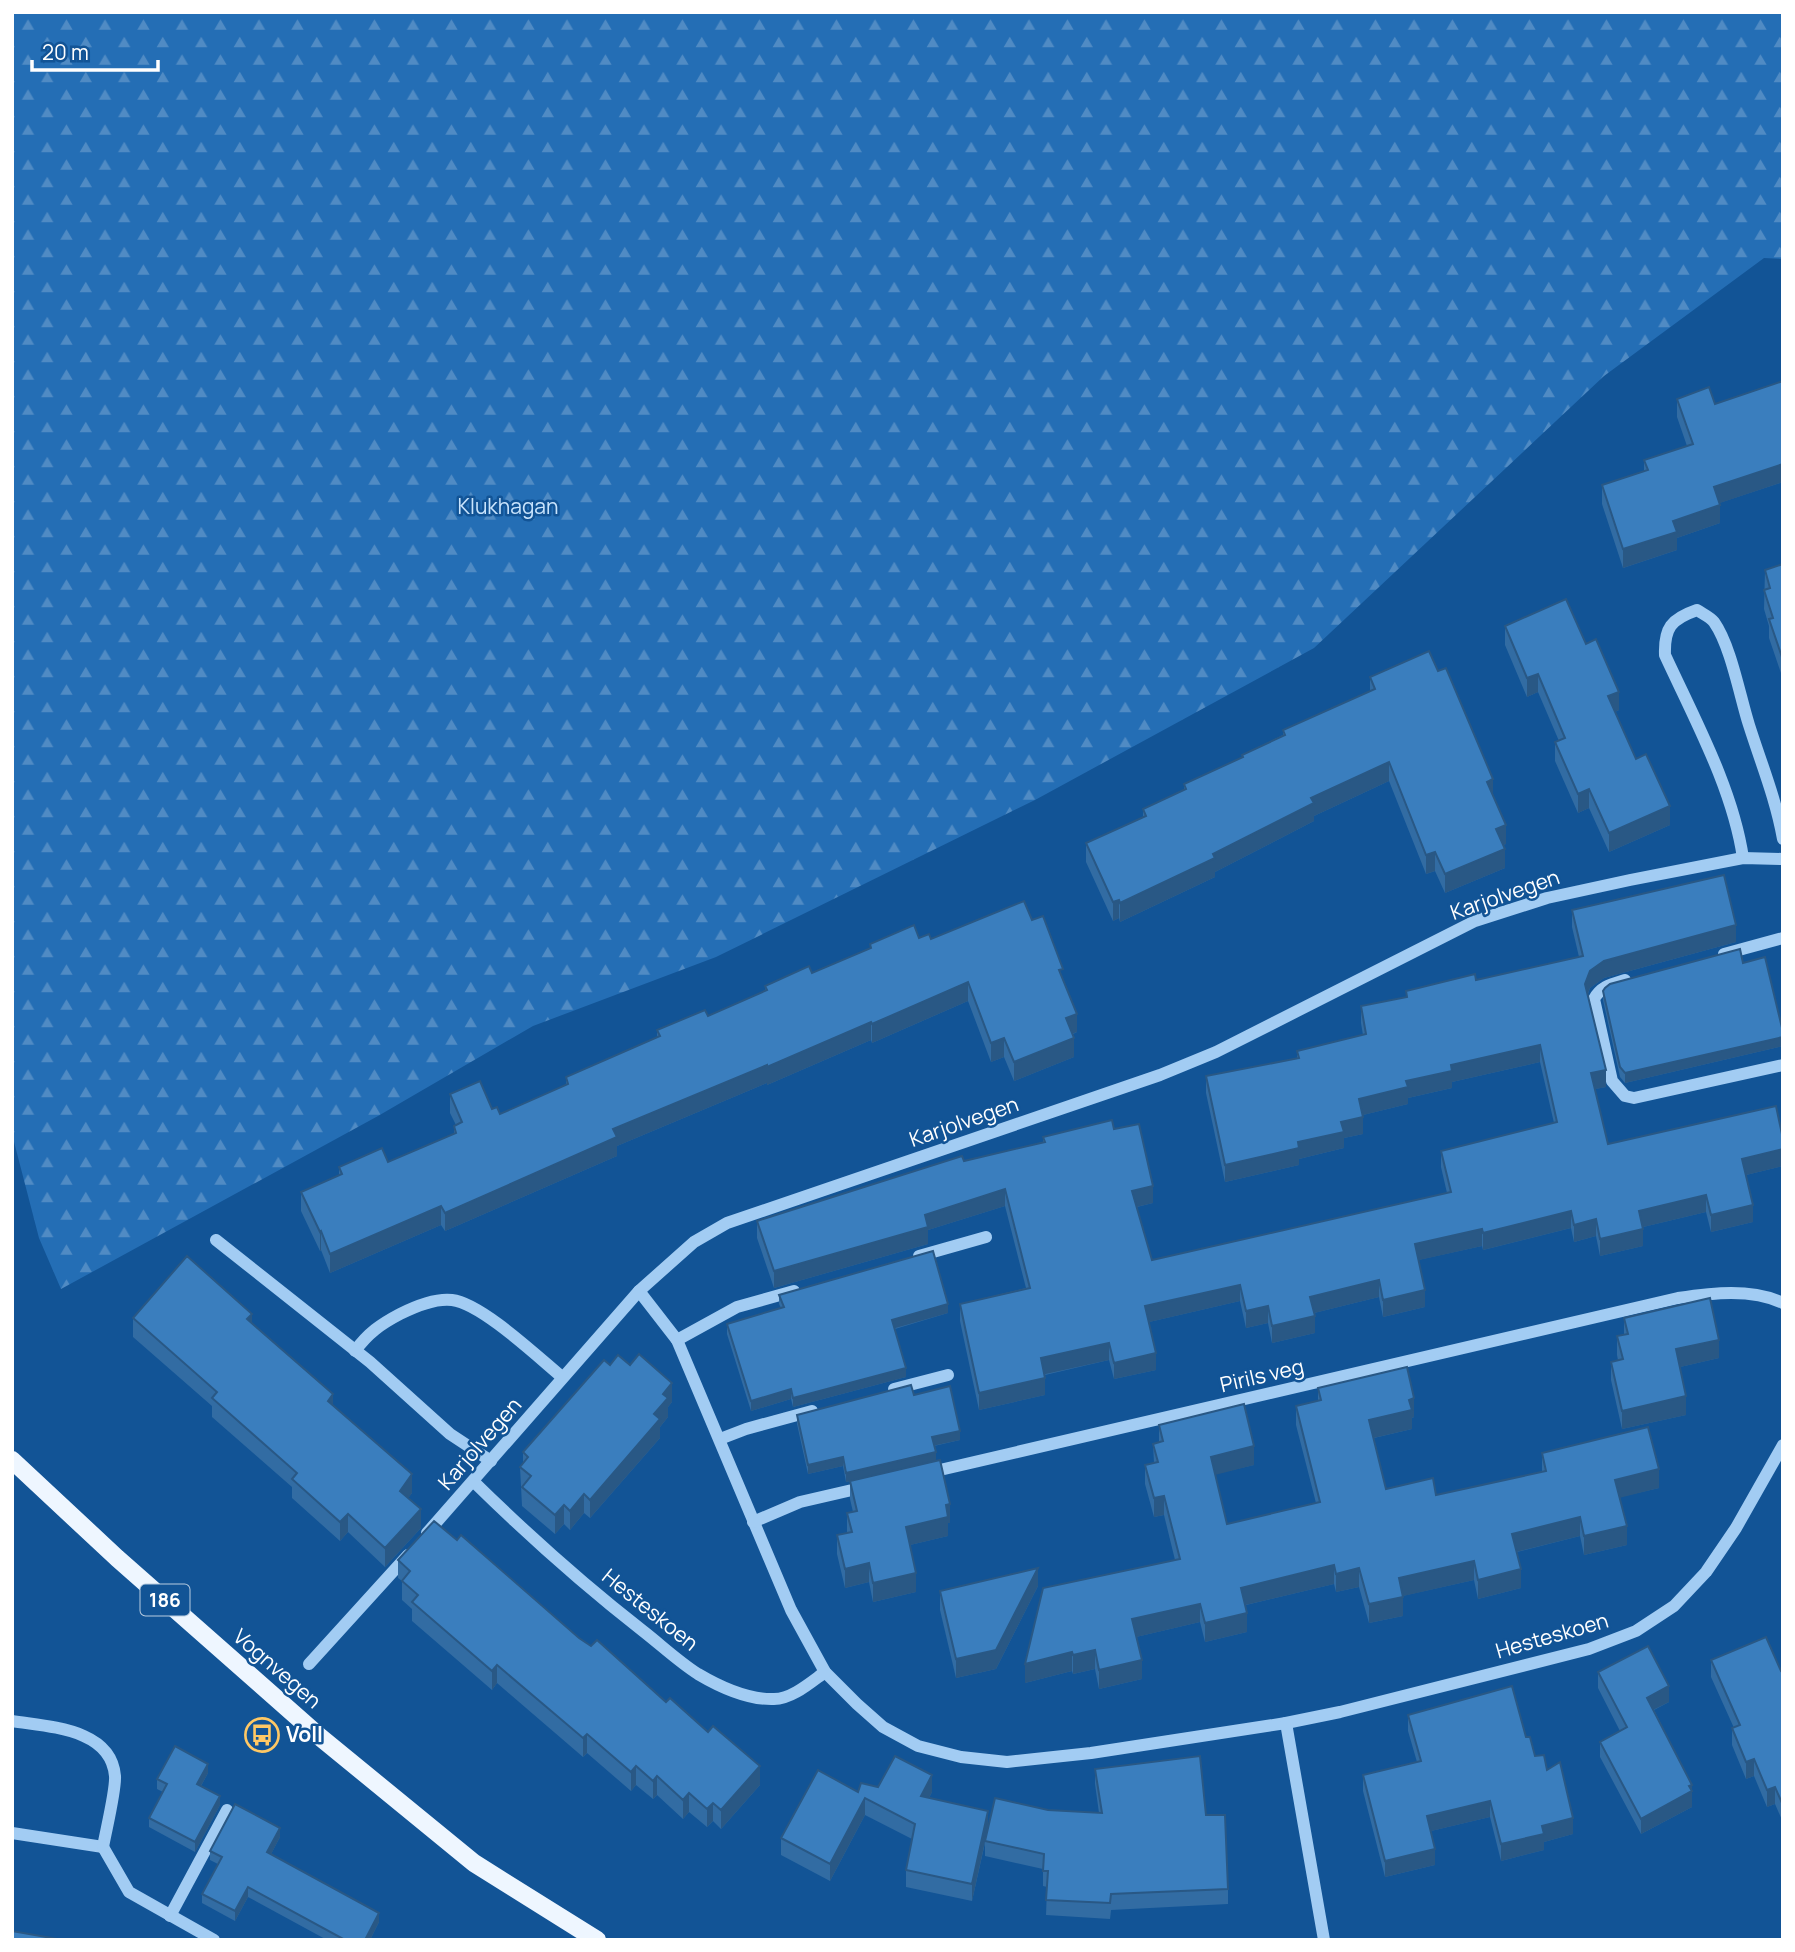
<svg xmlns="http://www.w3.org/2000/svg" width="1795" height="1952" viewBox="0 0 1795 1952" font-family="Manrope,sans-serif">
<defs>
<pattern id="forest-firs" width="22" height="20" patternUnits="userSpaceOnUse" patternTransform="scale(1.75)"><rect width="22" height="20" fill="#246eb5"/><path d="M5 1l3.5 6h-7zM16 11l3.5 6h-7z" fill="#508bc4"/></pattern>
</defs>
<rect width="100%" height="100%" fill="#125496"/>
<polygon fill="url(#forest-firs)" points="12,12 1783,12 1783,259 1764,258 1604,376 1314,648 1035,800 716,957 533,1026 378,1116 61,1289 39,1238 12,1134"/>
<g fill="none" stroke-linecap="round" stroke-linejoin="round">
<g stroke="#a2ccf3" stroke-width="12">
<path d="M1743,858C1733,789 1694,718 1665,655C1664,628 1671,619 1697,610C1703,614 1710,617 1714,622C1731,646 1740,697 1749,725C1761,763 1776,799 1783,839"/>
<polyline points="1724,954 1783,938"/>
<path d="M1625,980C1612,984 1601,986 1594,999L1612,1081L1625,1096L1634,1098L1783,1065"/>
<polyline points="216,1240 370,1362 450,1434 491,1461"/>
<polyline points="919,1256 986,1237"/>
<polyline points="639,1291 677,1340 791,1610 825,1672 857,1704 883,1727 918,1746 961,1757 1007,1762 1091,1753 1286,1723 1340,1712 1589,1649 1636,1631 1674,1606 1706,1572 1736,1528 1783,1445"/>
<polyline points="677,1340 737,1307 794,1291"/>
<path d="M355,1351C368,1333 381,1324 400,1314C416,1306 435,1298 452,1300C481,1303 539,1358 562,1377"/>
<polyline points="894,1389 948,1375"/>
<polyline points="720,1439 746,1429 812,1411"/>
<path d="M927,1473L1678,1298C1712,1293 1751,1288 1783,1303"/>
<path d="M474,1482C528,1535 584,1585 643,1631C661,1645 679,1662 698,1674C720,1687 748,1700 774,1699C792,1699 811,1682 825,1672"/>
<polyline points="753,1522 800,1502 865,1487"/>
<polyline points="427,1533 639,1291 694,1242 727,1223 1160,1075 1216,1052 1475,921 1547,898 1630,880 1743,858 1783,859"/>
<polyline points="309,1664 408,1555"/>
<path d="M12,1721C48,1727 111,1728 115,1776C116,1790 106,1830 103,1847"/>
<polyline points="1286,1723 1324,1940"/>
<polyline points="12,1833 103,1847"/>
<polyline points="103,1847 129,1892 214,1940"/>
<polyline points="170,1916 227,1810"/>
</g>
<polyline stroke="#eef6ff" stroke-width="18" points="12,1460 117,1558 320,1737 474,1863 597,1940"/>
</g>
<g fill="#326ca3">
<polygon points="1677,399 1715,404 1783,482 1719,503 1720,523 1677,538 1677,550 1623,568 1602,504 1602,485 1644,471 1644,460 1687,446 1677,417"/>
<polygon points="1783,564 1783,679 1769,638 1769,626 1764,609 1765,570"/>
<polygon points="1505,626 1586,644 1619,710 1615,712 1636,759 1670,825 1609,852 1589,808 1578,813 1555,761 1555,742 1559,741 1538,692 1527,697 1505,645"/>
<polygon points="1370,677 1493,795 1506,844 1503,845 1505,868 1445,893 1435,871 1426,874 1389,781 1314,816 1314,821 1215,872 1215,877 1120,922 1119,918 1113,921 1086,862 1086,843 1143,817 1143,809 1184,791 1184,784 1242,757 1242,755 1283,735 1283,730 1370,691"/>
<polygon points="1572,910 1736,942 1604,978 1590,988 1588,994 1606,1087 1595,1089 1608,1144 1783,1139 1783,1166 1746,1175 1753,1222 1711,1232 1706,1212 1643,1227 1643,1246 1600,1256 1596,1236 1574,1242 1571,1228 1483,1250 1482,1246 1418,1260 1425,1307 1383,1317 1379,1297 1314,1313 1315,1333 1272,1343 1268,1323 1246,1328 1240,1301 1149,1322 1156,1370 1114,1379 1109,1360 1045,1375 1045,1395 979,1410 960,1321 960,1304 1026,1288 1005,1206 928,1230 928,1244 774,1288 757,1238 757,1221 964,1161 1043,1142 1043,1137 1114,1129 1153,1203 1137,1207 1152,1260 1447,1193 1441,1167 1441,1151 1554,1123 1540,1062 1452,1082 1452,1088 1408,1098 1408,1104 1363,1115 1363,1134 1344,1138 1344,1148 1299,1159 1299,1165 1225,1182 1206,1093 1206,1076 1297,1058 1297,1051 1363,1035 1361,1023 1361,1006 1406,997 1406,991 1476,980 1579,957 1572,927"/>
<polygon points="1032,920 1063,980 1077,1032 1073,1034 1074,1057 1014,1081 1004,1057 991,1062 968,1001 872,1043 871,1040 767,1085 767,1083 617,1146 617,1156 445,1231 441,1225 330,1273 321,1250 320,1251 301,1211 301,1192 339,1175 339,1167 388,1162 454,1134 454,1126 456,1125 450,1113 450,1094 492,1109 500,1114 566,1085 566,1077 657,1037 657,1030 708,1016 765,991 765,986 812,973 870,948 870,944 919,938 931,939"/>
<polygon points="1743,963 1783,1032 1783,1046 1625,1083 1620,1077 1603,1000 1603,991"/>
<polygon points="779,1295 948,1313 895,1329 906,1377 793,1407 791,1399 751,1411 727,1334 727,1324 781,1308 779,1304"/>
<polygon points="133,1318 252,1324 333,1405 412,1493 408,1498 421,1528 385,1567 348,1532 340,1541 292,1498 292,1487 212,1417 212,1406 133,1337"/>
<polygon points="1624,1318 1719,1358 1680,1367 1686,1415 1622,1429 1611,1380 1611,1362 1618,1360 1617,1355 1617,1336 1624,1335"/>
<polygon points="610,1365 672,1402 668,1407 668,1417 660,1427 660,1438 590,1518 584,1513 570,1530 564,1524 555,1534 522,1506 520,1467 523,1464 523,1452"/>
<polygon points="1318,1388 1414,1417 1412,1418 1412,1429 1374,1438 1386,1489 1436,1495 1542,1472 1542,1453 1659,1488 1620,1497 1627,1545 1584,1555 1580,1536 1517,1552 1521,1588 1478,1599 1474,1580 1402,1596 1403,1616 1369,1623 1359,1587 1336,1592 1334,1584 1246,1605 1247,1632 1205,1642 1200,1622 1136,1637 1142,1679 1099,1689 1095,1669 1073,1674 1072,1671 1025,1683 1175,1560 1164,1515 1154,1517 1145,1484 1145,1465 1154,1463 1153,1444 1159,1442 1159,1425 1254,1465 1215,1474 1227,1524 1316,1503 1296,1425 1296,1406 1318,1401"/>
<polygon points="914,1395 960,1440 934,1446 936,1461 950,1523 948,1523 948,1536 910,1545 916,1592 873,1602 869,1582 845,1588 837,1554 837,1535 847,1533 847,1513 853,1512 850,1499 850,1481 846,1482 843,1466 808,1474 797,1424 797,1415"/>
<polygon points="457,1540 579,1638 666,1702 760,1785 721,1829 713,1821 707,1827 689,1812 683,1819 657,1795 653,1799 636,1785 631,1791 587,1753 583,1757 497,1683 492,1690 412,1621 412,1609 402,1600 402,1581 398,1578 398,1560"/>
<polygon points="1038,1586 996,1669 956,1678 940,1610 940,1591"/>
<polygon points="1711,1660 1781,1671 1783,1670 1782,1820 1775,1804 1767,1807 1754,1776 1746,1779 1732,1745 1732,1728 1734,1728 1711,1677"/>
<polygon points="1598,1672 1669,1702 1654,1710 1692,1785 1692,1807 1641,1834 1600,1757 1600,1742 1620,1731 1598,1688"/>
<polygon points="1408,1715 1526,1737 1535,1756 1547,1770 1573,1834 1544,1842 1544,1850 1501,1861 1490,1817 1431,1831 1435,1865 1385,1877 1363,1791 1363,1775 1417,1762 1408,1731"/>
<polygon points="1095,1769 1206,1815 1228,1889 1228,1904 1111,1910 1110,1919 1046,1915 1047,1887 1043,1886 1043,1869 985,1856 985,1843 972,1901 906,1887 906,1870 912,1839 865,1815 830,1881 781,1855 781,1838 858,1792 878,1787 932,1792 929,1798 988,1827 1048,1810 1099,1813 1095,1784"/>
<polygon points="208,1773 201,1786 220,1805 195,1852 149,1827 149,1818 163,1792 157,1789 157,1779"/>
<polygon points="280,1837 271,1854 379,1922 370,1940 327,1940 248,1897 235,1921 202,1903 202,1894 218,1864 210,1860 210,1851"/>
</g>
<g fill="#295885">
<polygon points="1783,464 1783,482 1714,505 1714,487"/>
<polygon points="1720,505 1720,523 1677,538 1677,550 1623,568 1623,549 1673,521"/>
<polygon points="1538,674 1538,692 1527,697 1527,678"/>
<polygon points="1619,692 1619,710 1608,715 1608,696"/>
<polygon points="1389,762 1389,781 1314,816 1314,821 1215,872 1215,877 1120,922 1120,903 1213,854 1311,798"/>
<polygon points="1493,779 1493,798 1487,782"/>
<polygon points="1589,789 1589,808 1578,813 1578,794"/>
<polygon points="1670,806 1670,825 1609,852 1609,833"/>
<polygon points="1506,825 1506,844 1496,848 1496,829"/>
<polygon points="1505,849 1505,868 1445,893 1445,874"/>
<polygon points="1435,852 1435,871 1426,874 1426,855"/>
<polygon points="1119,900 1119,918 1113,921 1113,902"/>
<polygon points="1736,925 1736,942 1604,978 1590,988 1585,1001 1585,984 1590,971 1604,961"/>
<polygon points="968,982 968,1001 872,1043 872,1024"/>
<polygon points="1077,1014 1077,1032 1066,1036 1066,1018"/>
<polygon points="871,1022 871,1040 767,1085 767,1067"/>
<polygon points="1783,1037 1783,1046 1625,1083 1625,1073"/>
<polygon points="1004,1038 1004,1057 991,1062 991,1043"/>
<polygon points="1074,1038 1074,1057 1014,1081 1014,1062"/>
<polygon points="1540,1045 1540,1062 1452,1082 1452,1088 1408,1098 1408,1104 1359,1116 1359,1099 1451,1065"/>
<polygon points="767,1065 767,1083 617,1146 617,1156 445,1231 445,1213 613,1129"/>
<polygon points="1606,1070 1606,1087 1591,1090 1591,1073"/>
<polygon points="1363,1117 1363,1134 1344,1138 1344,1148 1299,1159 1299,1165 1225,1182 1225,1165 1298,1142 1341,1122"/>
<polygon points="1783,1149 1783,1166 1742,1176 1742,1159"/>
<polygon points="1153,1186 1153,1203 1132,1208 1132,1191"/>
<polygon points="1005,1189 1005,1206 928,1230 928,1244 774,1288 774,1271 925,1215"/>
<polygon points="1706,1195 1706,1212 1639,1228 1639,1211"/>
<polygon points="1753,1205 1753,1222 1711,1232 1711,1215"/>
<polygon points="441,1206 441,1225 330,1273 330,1254"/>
<polygon points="1571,1211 1571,1228 1483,1250 1483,1233"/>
<polygon points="1596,1219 1596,1236 1574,1242 1574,1225"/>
<polygon points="1482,1229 1482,1246 1415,1261 1415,1244"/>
<polygon points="1643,1229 1643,1246 1600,1256 1600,1239"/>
<polygon points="321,1231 321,1250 320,1251 320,1232"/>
<polygon points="1379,1280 1379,1297 1310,1314 1310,1297"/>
<polygon points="1240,1285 1240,1301 1145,1323 1145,1306"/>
<polygon points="1425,1290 1425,1307 1383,1317 1383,1300"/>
<polygon points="948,1304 948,1313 892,1329 892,1320"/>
<polygon points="1268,1306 1268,1323 1246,1328 1246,1311"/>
<polygon points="252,1314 252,1333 247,1319"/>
<polygon points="1315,1316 1315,1333 1272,1343 1272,1326"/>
<polygon points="1719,1340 1719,1358 1676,1368 1676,1349"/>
<polygon points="1109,1343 1109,1360 1041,1375 1041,1358"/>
<polygon points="1156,1353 1156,1370 1114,1379 1114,1363"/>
<polygon points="906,1368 906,1377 793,1407 793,1398"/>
<polygon points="1045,1378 1045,1395 979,1410 979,1393"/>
<polygon points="672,1383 672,1402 668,1407 668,1417 660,1427 660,1438 590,1518 590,1500 663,1394"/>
<polygon points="791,1389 791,1399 751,1411 751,1401"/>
<polygon points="333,1394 333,1413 328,1401"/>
<polygon points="1686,1396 1686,1415 1622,1429 1622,1411"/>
<polygon points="1414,1398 1414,1417 1412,1418 1412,1429 1369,1439 1369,1420"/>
<polygon points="960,1431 960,1440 932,1446 932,1437"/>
<polygon points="1254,1446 1254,1465 1211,1476 1211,1457"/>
<polygon points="936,1452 936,1461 846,1482 846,1473"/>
<polygon points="843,1457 843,1466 808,1474 808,1465"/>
<polygon points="1659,1469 1659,1488 1615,1499 1615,1480"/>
<polygon points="412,1474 412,1493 400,1510 400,1491"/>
<polygon points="584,1494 584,1513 570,1530 570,1511"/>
<polygon points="1164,1496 1164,1515 1154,1517 1154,1498"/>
<polygon points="950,1504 950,1523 948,1523 948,1536 906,1546 906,1527 946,1505"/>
<polygon points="564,1505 564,1524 555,1534 555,1515"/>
<polygon points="421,1509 421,1528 385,1567 385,1548"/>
<polygon points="348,1514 348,1532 340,1541 340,1522"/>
<polygon points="1580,1517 1580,1536 1512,1553 1512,1534"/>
<polygon points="1627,1526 1627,1545 1584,1555 1584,1536"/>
<polygon points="1474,1561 1474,1580 1399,1597 1399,1578"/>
<polygon points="869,1563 869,1582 845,1588 845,1569"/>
<polygon points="1334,1565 1334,1584 1241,1606 1241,1588"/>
<polygon points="1038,1568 1038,1586 996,1669 956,1678 956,1659"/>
<polygon points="1359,1568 1359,1587 1336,1592 1336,1574"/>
<polygon points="1521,1569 1521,1588 1478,1599 1478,1580"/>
<polygon points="916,1573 916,1592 873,1602 873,1583"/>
<polygon points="1403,1597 1403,1616 1369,1623 1369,1604"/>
<polygon points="1200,1604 1200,1622 1132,1638 1132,1619"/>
<polygon points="1247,1613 1247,1632 1205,1642 1205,1623"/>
<polygon points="1095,1650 1095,1669 1073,1674 1073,1655"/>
<polygon points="1072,1652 1072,1671 1025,1683 1025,1664"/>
<polygon points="1142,1660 1142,1679 1099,1689 1099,1670"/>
<polygon points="497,1665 497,1683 492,1690 492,1671"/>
<polygon points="1669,1686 1669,1702 1647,1713 1647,1698"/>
<polygon points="587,1734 587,1753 583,1757 583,1738"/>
<polygon points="1754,1759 1754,1776 1746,1779 1746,1762"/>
<polygon points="208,1764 208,1773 197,1793 197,1784"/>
<polygon points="636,1766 636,1785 631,1791 631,1772"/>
<polygon points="760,1766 760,1785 721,1829 721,1810"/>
<polygon points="932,1775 932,1792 921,1814 921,1796"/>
<polygon points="657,1776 657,1795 653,1799 653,1781"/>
<polygon points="1692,1785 1692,1807 1641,1834 1641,1819"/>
<polygon points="1775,1787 1775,1804 1767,1807 1767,1790"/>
<polygon points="689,1793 689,1812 683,1819 683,1800"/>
<polygon points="220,1796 220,1805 195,1852 195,1842"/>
<polygon points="865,1798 865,1815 830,1881 830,1864"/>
<polygon points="1490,1801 1490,1817 1427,1832 1427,1816"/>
<polygon points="713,1803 713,1821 707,1827 707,1809"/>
<polygon points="988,1811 988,1828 972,1901 972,1884"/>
<polygon points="1573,1818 1573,1834 1544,1842 1544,1850 1501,1861 1501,1844 1542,1826"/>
<polygon points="280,1828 280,1837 267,1862 267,1852"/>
<polygon points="1435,1849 1435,1865 1385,1877 1385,1861"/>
<polygon points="248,1887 248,1897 235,1921 235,1911"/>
<polygon points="379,1913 379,1922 370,1940 365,1940"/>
</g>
<g fill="#3a7ebe" stroke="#295885" stroke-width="2">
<polygon points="1783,381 1783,464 1714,487 1720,505 1673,521 1677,532 1623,549 1602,485 1648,470 1644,460 1693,444 1677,399 1709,387 1715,404"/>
<polygon points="1783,564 1783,660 1769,619 1773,618 1764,590 1770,588 1765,570"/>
<polygon points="1566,599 1586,644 1596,639 1619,692 1608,696 1636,759 1646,754 1670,806 1609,833 1589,789 1578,794 1555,742 1565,738 1538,674 1527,678 1505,626"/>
<polygon points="1429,651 1438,671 1446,668 1493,779 1487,782 1506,825 1496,829 1505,849 1445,874 1435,852 1426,855 1389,762 1311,798 1314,803 1213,854 1215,858 1120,903 1119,900 1113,902 1086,843 1146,816 1143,809 1186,789 1184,784 1243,757 1242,755 1285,735 1283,730 1375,689 1370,677"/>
<polygon points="1724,875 1736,925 1604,961 1590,971 1585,984 1606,1070 1591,1073 1608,1144 1776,1106 1783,1139 1783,1149 1742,1159 1753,1205 1711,1215 1706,1195 1639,1211 1643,1229 1600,1239 1596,1219 1574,1225 1571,1211 1483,1233 1482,1229 1415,1244 1425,1290 1383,1300 1379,1280 1310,1297 1315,1316 1272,1326 1268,1306 1246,1311 1240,1285 1145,1306 1156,1353 1114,1363 1109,1343 1041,1358 1045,1378 979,1393 960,1304 1030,1288 1005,1189 925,1215 928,1227 774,1271 757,1221 962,1156 964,1161 1045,1142 1043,1137 1112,1120 1114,1129 1139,1124 1153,1186 1132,1191 1152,1260 1451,1192 1441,1151 1557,1122 1540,1045 1451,1065 1452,1071 1406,1081 1408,1087 1359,1099 1363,1117 1341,1122 1344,1132 1298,1142 1299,1148 1225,1165 1206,1076 1299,1058 1297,1051 1366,1034 1361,1006 1407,997 1406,991 1475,974 1476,980 1583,956 1572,910"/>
<polygon points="1024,901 1032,920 1043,916 1063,969 1059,970 1077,1014 1066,1018 1074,1038 1014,1062 1004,1038 991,1043 968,982 872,1024 871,1022 767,1067 767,1065 613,1129 617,1137 445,1213 441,1206 330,1254 321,1231 320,1232 301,1192 342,1174 339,1167 382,1148 388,1162 456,1133 454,1126 462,1122 450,1094 480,1081 492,1109 497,1107 500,1114 568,1084 566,1077 660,1036 657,1030 705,1010 708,1016 767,990 765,986 809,966 812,973 871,948 870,944 914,925 919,938 929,934 931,939"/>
<polygon points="1740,949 1743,963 1765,957 1783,1032 1783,1037 1625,1073 1620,1067 1603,991 1605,988 1610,984"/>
<polygon points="933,1251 948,1304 892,1320 906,1368 793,1398 791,1389 751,1401 727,1324 784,1307 779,1295"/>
<polygon points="187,1256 252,1314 247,1319 333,1394 328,1401 412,1474 400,1491 421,1509 385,1548 348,1514 340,1522 292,1479 297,1473 212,1398 217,1392 133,1318"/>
<polygon points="1710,1298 1719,1340 1676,1349 1686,1396 1622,1411 1611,1362 1623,1359 1617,1336 1628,1334 1624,1318"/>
<polygon points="639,1354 672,1383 663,1394 668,1398 654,1414 660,1419 590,1500 584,1494 570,1511 564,1505 555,1515 522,1487 531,1476 520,1467 528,1457 523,1452 604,1360 610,1365 618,1355 630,1365"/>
<polygon points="1407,1367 1414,1398 1409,1400 1412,1410 1369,1420 1386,1489 1433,1478 1436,1495 1546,1471 1542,1453 1648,1427 1659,1469 1615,1480 1627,1526 1584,1536 1580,1517 1512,1534 1521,1569 1478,1580 1474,1561 1399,1578 1403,1597 1369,1604 1359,1568 1336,1574 1334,1565 1241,1588 1247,1613 1205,1623 1200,1604 1132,1619 1142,1660 1099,1670 1095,1650 1073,1655 1072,1652 1025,1664 1043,1588 1180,1559 1164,1496 1154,1498 1145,1465 1158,1462 1153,1444 1163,1441 1159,1425 1244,1404 1254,1446 1211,1457 1227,1524 1320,1502 1296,1406 1321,1400 1318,1388"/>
<polygon points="911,1385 914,1395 950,1386 960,1431 932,1437 936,1452 846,1473 843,1457 808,1465 797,1415"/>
<polygon points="940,1460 950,1504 946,1505 948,1517 906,1527 916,1573 873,1583 869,1563 845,1569 837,1535 852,1532 847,1513 857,1511 850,1481"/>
<polygon points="434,1521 457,1540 461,1535 579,1638 591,1646 597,1640 666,1702 670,1698 708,1732 713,1726 760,1766 721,1810 713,1803 707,1809 689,1793 683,1800 657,1776 653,1781 636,1766 631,1772 587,1734 583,1738 497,1665 492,1671 412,1602 418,1595 402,1581 410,1571 398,1560"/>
<polygon points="1038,1568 996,1650 956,1659 940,1591"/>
<polygon points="1766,1637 1781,1671 1783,1670 1782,1803 1775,1787 1767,1790 1754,1759 1746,1762 1732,1728 1740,1725 1711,1660"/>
<polygon points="1648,1646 1669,1686 1647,1698 1692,1785 1689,1786 1692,1791 1641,1819 1600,1742 1627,1727 1598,1672"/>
<polygon points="1512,1686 1526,1737 1530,1737 1535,1756 1544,1755 1547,1770 1560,1762 1573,1818 1542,1826 1544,1834 1501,1844 1490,1801 1427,1816 1435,1849 1385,1861 1363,1775 1421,1761 1408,1715"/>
<polygon points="175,1746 208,1764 197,1784 220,1796 195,1842 149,1818 167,1784 157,1779"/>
<polygon points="895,1756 932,1775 921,1796 988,1811 972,1884 906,1870 915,1824 865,1798 830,1864 781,1838 818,1770 858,1792 861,1783 878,1787"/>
<polygon points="1200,1756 1206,1815 1225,1815 1228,1889 1111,1894 1110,1903 1046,1900 1048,1871 1043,1871 1044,1854 985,1841 995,1798 1048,1810 1102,1813 1095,1769"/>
<polygon points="235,1804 280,1828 267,1852 379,1913 365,1940 345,1940 248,1887 235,1911 202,1894 222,1857 210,1851"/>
<polygon points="12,1931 63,1940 12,1940"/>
</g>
<defs>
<g id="bus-ring" transform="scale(1.75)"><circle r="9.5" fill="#125496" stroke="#ffc864" stroke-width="1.5"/><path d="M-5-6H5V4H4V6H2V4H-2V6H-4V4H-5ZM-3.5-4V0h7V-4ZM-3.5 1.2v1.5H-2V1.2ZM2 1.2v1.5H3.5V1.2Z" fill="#ffc864"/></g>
</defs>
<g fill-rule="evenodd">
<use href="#bus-ring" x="262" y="1735"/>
</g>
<g text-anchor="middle" stroke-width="5" stroke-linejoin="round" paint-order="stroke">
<rect fill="#125496" stroke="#b8cce0" stroke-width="2" x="140.5" y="1584.5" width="49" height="31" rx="5"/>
<g font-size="19" font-weight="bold" fill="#fff">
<text x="165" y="1607">186</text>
</g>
<g font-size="21" fill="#c9e4fd" stroke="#125496">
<text x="508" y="514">Klukhagan</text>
</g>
<g font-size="21" fill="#fff" stroke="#125496">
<text transform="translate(1505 895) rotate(-19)" y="7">Karjolvegen</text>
<text transform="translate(964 1122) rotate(-19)" y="7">Karjolvegen</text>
<text transform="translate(1262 1376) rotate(-13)" y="7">Pirils veg</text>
<text transform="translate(480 1444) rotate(-49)" y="7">Karjolvegen</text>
<text transform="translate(650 1610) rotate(39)" y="7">Hesteskoen</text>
<text transform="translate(1552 1636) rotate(-16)" y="7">Hesteskoen</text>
<text transform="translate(277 1669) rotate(41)" y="7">Vognvegen</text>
</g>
<g font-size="21" font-weight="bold" fill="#fff" stroke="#125496" text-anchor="start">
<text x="286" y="1742">Voll</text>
</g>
</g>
<rect width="1795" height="1952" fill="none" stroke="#ffffff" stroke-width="28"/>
<path d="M32 60v10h126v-10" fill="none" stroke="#ffffff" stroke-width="3.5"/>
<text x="42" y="60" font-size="21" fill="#ffffff" stroke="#125496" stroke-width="5" paint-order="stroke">20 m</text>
</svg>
